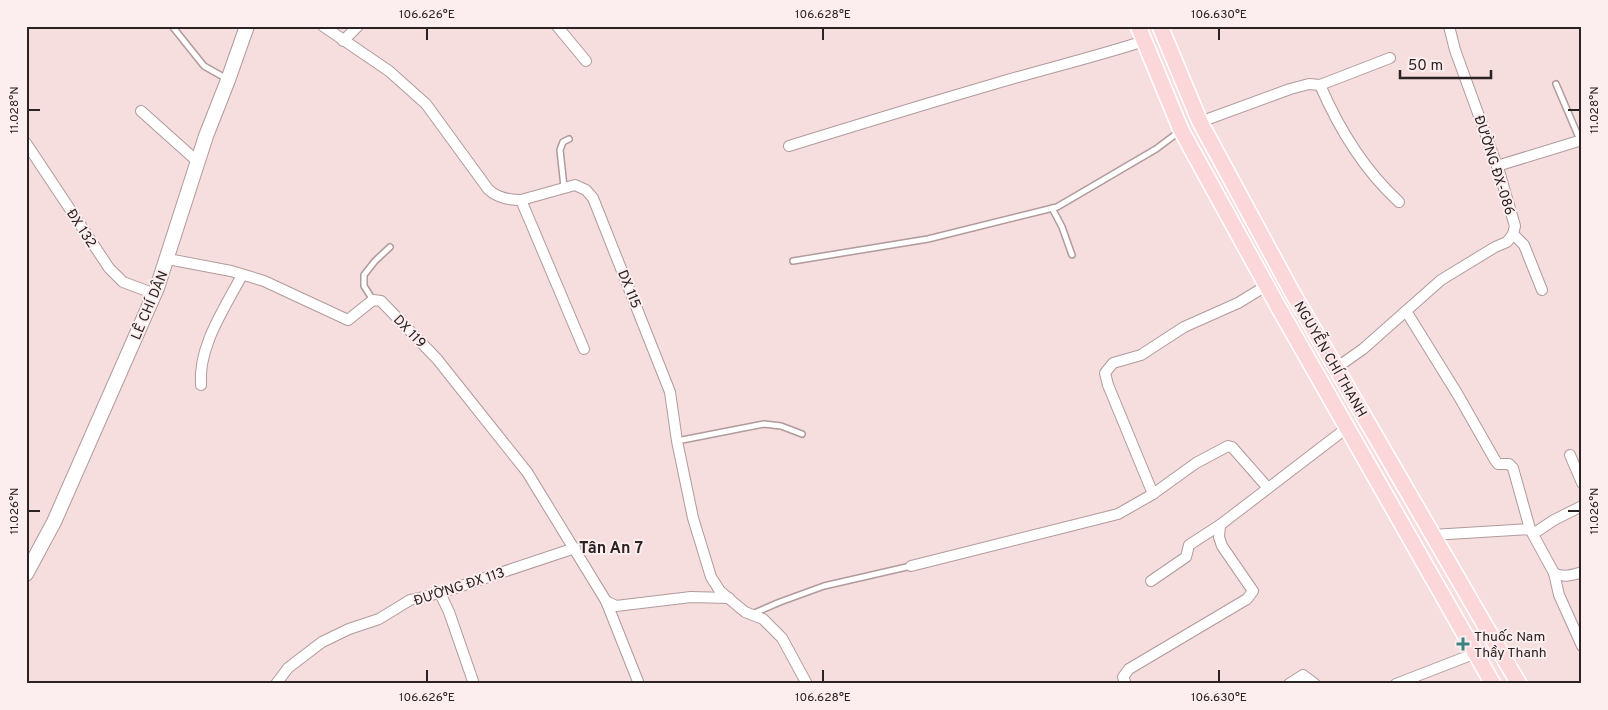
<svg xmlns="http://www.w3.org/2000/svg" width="1608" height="710" viewBox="0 0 1608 710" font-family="Overpass,sans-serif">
<rect width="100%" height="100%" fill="#f6ddde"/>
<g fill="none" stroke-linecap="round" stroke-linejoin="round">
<g stroke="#b19a9b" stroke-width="8">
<g id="lane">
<polyline points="172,26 204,66 227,79"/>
<polyline points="1556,84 1580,140"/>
<polyline points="564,187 560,150 563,142 569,139"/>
<polyline points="1052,208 1062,227 1072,255"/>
<polyline points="793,261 928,239 1057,207 1156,149 1180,131"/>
<polyline points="373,300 364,286 364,275 375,261 390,247"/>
<polyline points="677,441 764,424 781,426 802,434"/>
<polyline points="752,614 780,602 824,586 911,566"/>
</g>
</g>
<g stroke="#b19a9b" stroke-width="12">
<g id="street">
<path d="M323,26L389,71L426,104L488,189C497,198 508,200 521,200L575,185L586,190L593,198L670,392L677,441L693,518L711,577L720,591L745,612L763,619L782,638L807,684"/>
<polyline points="557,26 586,61"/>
<polyline points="343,41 358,26"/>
<path d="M1320,85C1339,129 1363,169 1399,202"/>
<polyline points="141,111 198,162"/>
<polyline points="1200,122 1290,89 1309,84 1320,85 1390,58"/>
<polyline points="26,143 109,268 123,282 155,294"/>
<path d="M789,146C857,125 925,104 994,84C1044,69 1095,57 1144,41"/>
<polyline points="1497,166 1582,140"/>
<polyline points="521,200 584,349"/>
<polyline points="1513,234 1524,245 1542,290"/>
<polyline points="168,259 231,271 264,281 348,320 373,300 381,301 437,359 527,472 606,601 616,606 691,597 729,598"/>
<polyline points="1406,311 1458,395 1495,460 1498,464 1509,464 1513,468 1530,529"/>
<polyline points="1336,368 1363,349 1441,280 1495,247 1507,242 1513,234 1515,226 1499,171 1455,50 1449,26"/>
<path d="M201,385C198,346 225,308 242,275"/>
<polyline points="1570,455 1582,483"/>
<polyline points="1153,494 1108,385 1105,373 1113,363 1141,355 1184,327 1238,303 1266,286"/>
<polyline points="1533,534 1554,520 1582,506"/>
<path d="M1432,535L1530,529L1554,573C1563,578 1573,575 1582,572"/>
<polyline points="911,566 1118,514 1153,494 1196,463 1228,446 1232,447 1268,488"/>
<polyline points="1554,573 1559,595 1582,646"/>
<polyline points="1151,581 1186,557 1189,545 1220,525"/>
<polyline points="440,593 449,612 474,684"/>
<polyline points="606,601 639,684"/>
<polyline points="276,684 288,668 322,642 349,629 379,619 410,600 440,593 575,548"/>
<polyline points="1126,684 1123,677 1129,669 1247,599 1253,591 1222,546 1219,537 1220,525 1348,427"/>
<polyline points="1289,684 1303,675 1315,684"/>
<polyline points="1396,684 1476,653"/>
</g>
</g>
<g stroke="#b19a9b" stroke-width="16">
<polyline id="secondary" points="26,574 54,522 157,288 206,136 228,80 247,26"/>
</g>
<g stroke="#fff" stroke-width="18">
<g id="primary">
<polyline points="1138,26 1181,130 1275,301 1493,684"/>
<polyline points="1160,26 1200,122 1292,292 1519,684"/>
</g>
</g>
<use href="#lane" stroke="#fff" stroke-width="5"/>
<use href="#street" stroke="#fff" stroke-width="10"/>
<use href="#secondary" stroke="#fff" stroke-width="14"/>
<use href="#primary" stroke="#fbd7da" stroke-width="15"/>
</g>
<path fill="none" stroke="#2b2223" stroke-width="2" d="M427,28V40M823,28V40M1219,28V40M28,110H40M1568,110H1580M28,511H40M1568,511H1580M427,670V682M823,670V682M1219,670V682"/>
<path fill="#3c8482" stroke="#fcedee" stroke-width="2" d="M1460.5 636.5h5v5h5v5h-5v5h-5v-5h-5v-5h5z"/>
<g text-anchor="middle" stroke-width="4" stroke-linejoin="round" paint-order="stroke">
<g font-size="14" fill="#2b2223" stroke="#fcedee">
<text transform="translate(1495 165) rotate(72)" y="5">ĐƯỜNG ĐX-086</text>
<text transform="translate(82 228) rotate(57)" y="5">ĐX 132</text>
<text transform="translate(630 289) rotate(68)" y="5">DX 115</text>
<text transform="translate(149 305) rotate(-67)" y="5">LÊ CHÍ DÂN</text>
<text transform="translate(410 331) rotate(46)" y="5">DX 119</text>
<text transform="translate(1331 359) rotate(60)" y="5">NGUYỄN CHÍ THANH</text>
<text transform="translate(459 586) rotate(-18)" y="5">ĐƯỜNG ĐX 113</text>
</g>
<g font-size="14" fill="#2b2223" stroke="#fcedee" text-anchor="start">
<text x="1474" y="641">Thuốc Nam<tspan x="1474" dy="16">Thầy Thanh</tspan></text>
</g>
<g font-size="16" font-weight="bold" fill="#2b2223" stroke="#fcedee">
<text x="611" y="553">Tân An 7</text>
</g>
</g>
<rect width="1608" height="710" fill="none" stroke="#fcedee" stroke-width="55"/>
<path d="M1400 70v8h91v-8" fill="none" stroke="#2b2223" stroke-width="2.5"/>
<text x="1408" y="70" font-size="15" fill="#2b2223" stroke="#fcedee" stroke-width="4" paint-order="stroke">50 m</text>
<rect x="28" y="28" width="1552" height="654" fill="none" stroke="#2b2223" stroke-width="2"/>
<g font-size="12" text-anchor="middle" fill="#2b2223">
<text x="427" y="18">106.626°E</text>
<text x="823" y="18">106.628°E</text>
<text x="1219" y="18">106.630°E</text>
<text transform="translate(14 110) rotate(-90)" y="4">11.028°N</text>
<text transform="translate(1594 110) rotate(-90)" y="4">11.028°N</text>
<text transform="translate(14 511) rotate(-90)" y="4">11.026°N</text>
<text transform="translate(1594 511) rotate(-90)" y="4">11.026°N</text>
<text x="427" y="701">106.626°E</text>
<text x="823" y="701">106.628°E</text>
<text x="1219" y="701">106.630°E</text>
</g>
</svg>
